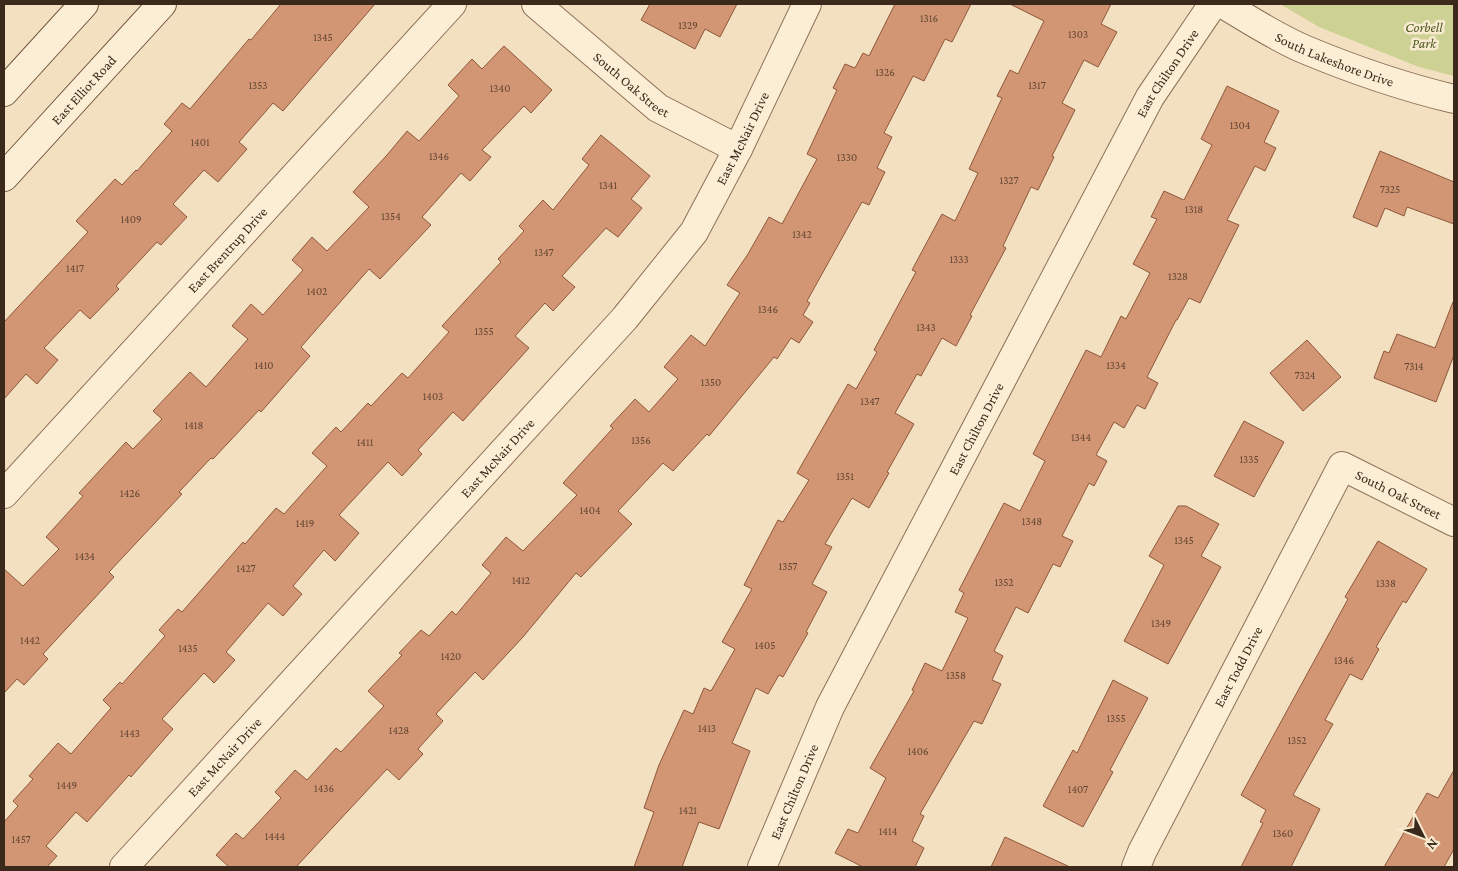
<svg xmlns="http://www.w3.org/2000/svg" width="1458" height="871" viewBox="0 0 1458 871" font-family="'Crimson Pro',serif">
<rect width="100%" height="100%" fill="#f2e0c1"/>
<polygon fill="#ced194" points="1280,4 1454,4 1454,76 1419,67 1319,27"/>
<g fill="#d39674" stroke="#8e573a">
<polygon points="281,4 375,4 283,111 273,103 239,142 247,149 218,182 204,170 173,204 187,217 161,245 157,242 116,286 119,289 90,319 80,310 44,348 58,360 37,384 26,374 4,399 4,322 88,232 76,221 115,179 122,185 136,170 137,171 172,131 164,124 182,103 190,109 249,39 251,40"/>
<polygon points="650,4 737,4 720,37 705,29 695,49 641,20"/>
<polygon points="895,4 971,4 952,42 945,39 924,81 913,76 884,133 892,137 877,168 885,172 869,205 862,202 807,301 810,303 803,315 813,322 799,343 791,338 777,359 774,357 709,436 707,434 673,471 663,463 618,511 632,524 581,577 576,573 523,637 483,680 475,672 436,714 443,721 418,749 423,754 399,780 387,769 296,867 229,867 216,855 236,833 243,839 281,798 275,792 295,770 307,780 336,748 341,752 384,706 368,691 402,655 399,653 421,630 429,636 452,611 456,615 491,573 482,565 506,537 523,551 577,495 563,483 613,428 610,426 635,399 649,412 678,379 664,367 691,335 705,346 740,293 727,285 748,254 769,217 782,224 817,159 807,154 837,90 833,88 845,64 855,68 863,53 869,56"/>
<polygon points="1010,4 1111,4 1101,24 1117,32 1098,67 1084,60 1062,103 1075,110 1052,156 1054,157 1038,190 1031,187 1003,246 1006,248 970,315 972,316 956,346 942,338 921,376 917,374 895,413 914,424 887,472 889,473 869,508 852,498 825,544 832,547 812,584 827,592 806,632 808,633 783,677 779,675 768,694 756,688 732,743 750,751 719,829 699,822 682,867 634,867 654,812 644,808 659,765 684,710 693,714 704,688 711,691 735,649 722,642 752,589 744,585 778,520 783,522 809,480 797,473 848,384 856,389 877,352 874,350 916,272 912,270 942,214 955,221 978,173 969,169 1002,98 997,96 1010,70 1018,74 1044,21"/>
<polygon points="504,46 552,90 531,113 524,106 482,150 491,157 470,181 461,173 422,217 431,225 380,279 369,269 301,347 310,356 261,412 259,410 213,459 211,458 179,492 182,494 109,572 114,577 43,654 48,659 24,685 17,679 4,693 4,569 23,586 59,549 46,537 83,496 79,493 126,442 133,449 162,419 153,411 190,372 206,387 248,339 232,326 251,304 263,315 303,270 292,260 312,237 327,251 369,207 353,192 387,155 407,131 419,141 459,96 448,85 472,59 482,69"/>
<polygon points="1227,86 1279,111 1264,142 1276,148 1265,171 1255,166 1227,220 1239,225 1200,303 1189,298 1177,320 1176,320 1147,377 1158,383 1145,409 1137,405 1124,428 1114,422 1096,455 1107,461 1094,486 1089,483 1062,536 1073,541 1060,567 1053,564 1028,613 1016,607 994,651 1003,656 992,680 1001,684 982,724 974,721 920,814 924,816 912,841 924,848 915,867 863,867 835,853 848,829 858,833 886,778 870,768 914,691 912,690 925,663 942,671 968,618 955,612 964,593 959,590 1004,503 1020,511 1045,461 1033,454 1086,350 1101,357 1121,316 1126,319 1150,273 1133,264 1157,219 1151,217 1164,191 1184,200 1212,145 1201,139"/>
<polygon points="601,135 650,176 631,199 642,208 618,237 606,228 562,276 575,287 553,311 545,303 515,336 529,348 463,421 453,412 418,450 422,454 402,476 388,462 339,515 359,533 335,561 324,550 293,586 302,594 283,616 268,603 226,652 235,660 214,683 204,673 162,719 173,729 131,777 129,775 87,822 76,812 46,846 57,856 47,867 4,867 4,822 18,806 13,801 33,779 29,776 58,743 71,754 111,708 103,700 120,682 122,684 165,636 159,630 178,609 182,612 243,542 245,544 276,508 284,514 327,466 312,453 336,427 341,432 368,403 371,406 402,373 408,378 449,332 442,326 501,262 498,259 524,231 519,226 543,200 553,210 589,165 582,159"/>
<polygon points="1380,151 1454,182 1454,224 1407,207 1404,216 1385,208 1377,227 1353,217"/>
<polygon points="1453,302 1454,302 1454,355 1436,402 1374,378 1384,351 1389,353 1397,334 1435,348"/>
<polygon points="1307,340 1341,377 1303,411 1270,373"/>
<polygon points="1244,421 1284,442 1254,497 1214,476"/>
<polygon points="1178,506 1186,506 1219,524 1201,556 1221,567 1168,664 1124,641 1164,565 1149,556"/>
<polygon points="1378,541 1427,569 1406,603 1403,601 1376,647 1379,649 1362,680 1350,674 1325,720 1333,724 1293,795 1320,809 1291,867 1241,867 1263,823 1260,822 1266,810 1241,795 1348,599 1345,597"/>
<polygon points="1113,680 1148,698 1110,770 1113,772 1083,827 1043,806 1073,750 1077,753"/>
<polygon points="1454,770 1454,849 1444,867 1384,867 1427,793 1438,798"/>
<polygon points="1005,837 1070,867 991,867"/>
</g>
<g fill="none" stroke-linecap="round" stroke-linejoin="round">
<g stroke="#8d7057" stroke-width="30">
<g id="minor">
<path id="s1" d="M536,4L658,108L738,149"/>
<path id="s2" d="M4,494L452,4"/>
<path id="s3" d="M124,867L625,318L694,232L738,149L807,4"/>
<path id="s4" d="M762,867L830,707L1150,97L1213,4"/>
<path id="s5" d="M1136,867L1142,852L1342,466L1454,522"/>
</g>
</g>
<g stroke="#8d7057" stroke-width="30">
<g id="tertiary">
<path id="s6" d="M1223,4C1250,20 1277,38 1306,50C1354,70 1404,87 1454,99"/>
</g>
</g>
<g stroke="#6f513a" stroke-width="30">
<g id="secondary">
<polyline points="4,92 84,4"/>
<path id="s7" d="M4,177L162,4"/>
</g>
</g>
<use href="#minor" stroke="#fceed5" stroke-width="28"/>
<use href="#tertiary" stroke="#fceed5" stroke-width="28"/>
<use href="#secondary" stroke="#fceed5" stroke-width="28"/>
</g>
<g text-anchor="middle" stroke-width="5" stroke-linejoin="round" paint-order="stroke">
<g font-size="11" fill="#614532">
<text x="929" y="22">1316</text>
<text x="688" y="29">1329</text>
<text x="1078" y="38">1303</text>
<text x="323" y="41">1345</text>
<text x="885" y="76">1326</text>
<text x="258" y="89">1353</text>
<text x="1037" y="89">1317</text>
<text x="500" y="92">1340</text>
<text x="1240" y="129">1304</text>
<text x="200" y="146">1401</text>
<text x="439" y="160">1346</text>
<text x="847" y="161">1330</text>
<text x="1009" y="184">1327</text>
<text x="608" y="189">1341</text>
<text x="1390" y="193">7325</text>
<text x="1194" y="213">1318</text>
<text x="391" y="220">1354</text>
<text x="131" y="223">1409</text>
<text x="802" y="238">1342</text>
<text x="544" y="256">1347</text>
<text x="959" y="263">1333</text>
<text x="75" y="272">1417</text>
<text x="1178" y="280">1328</text>
<text x="317" y="295">1402</text>
<text x="768" y="313">1346</text>
<text x="926" y="331">1343</text>
<text x="484" y="335">1355</text>
<text x="264" y="369">1410</text>
<text x="1116" y="369">1334</text>
<text x="1414" y="370">7314</text>
<text x="1305" y="379">7324</text>
<text x="711" y="386">1350</text>
<text x="433" y="400">1403</text>
<text x="870" y="405">1347</text>
<text x="194" y="429">1418</text>
<text x="1081" y="441">1344</text>
<text x="641" y="444">1356</text>
<text x="365" y="446">1411</text>
<text x="1249" y="463">1335</text>
<text x="845" y="480">1351</text>
<text x="130" y="497">1426</text>
<text x="590" y="514">1404</text>
<text x="1032" y="525">1348</text>
<text x="305" y="527">1419</text>
<text x="1184" y="544">1345</text>
<text x="85" y="560">1434</text>
<text x="788" y="570">1357</text>
<text x="246" y="572">1427</text>
<text x="521" y="584">1412</text>
<text x="1004" y="586">1352</text>
<text x="1386" y="587">1338</text>
<text x="1161" y="627">1349</text>
<text x="30" y="644">1442</text>
<text x="765" y="649">1405</text>
<text x="188" y="652">1435</text>
<text x="451" y="660">1420</text>
<text x="1344" y="664">1346</text>
<text x="956" y="679">1358</text>
<text x="1116" y="722">1355</text>
<text x="707" y="732">1413</text>
<text x="399" y="734">1428</text>
<text x="130" y="737">1443</text>
<text x="1297" y="744">1352</text>
<text x="918" y="755">1406</text>
<text x="67" y="789">1449</text>
<text x="324" y="792">1436</text>
<text x="1078" y="793">1407</text>
<text x="688" y="814">1421</text>
<text x="888" y="835">1414</text>
<text x="1283" y="837">1360</text>
<text x="275" y="840">1444</text>
<text x="21" y="843">1457</text>
</g>
<g font-size="14" font-style="italic" fill="#4f5a21" stroke="#f8ebd1">
<text x="1424" y="32">Corbell<tspan x="1424" dy="16">Park</tspan></text>
</g>
<g font-size="14" fill="#3b2a1c" stroke="#f8ebd1">
<text dy="5" stroke="none"><textPath href="#s6" startOffset="125">South Lakeshore Drive</textPath></text>
<text dy="5" stroke="none"><textPath href="#s4" startOffset="892">East Chilton Drive</textPath></text>
<text dy="5" stroke="none"><textPath href="#s1" startOffset="125">South Oak Street</textPath></text>
<text dy="5" stroke="none"><textPath href="#s7" startOffset="118">East Elliot Road</textPath></text>
<text dy="5" stroke="none"><textPath href="#s3" startOffset="959">East McNair Drive</textPath></text>
<text dy="5" stroke="none"><textPath href="#s2" startOffset="331">East Brentrup Drive</textPath></text>
<text dy="5" stroke="none"><textPath href="#s4" startOffset="488">East Chilton Drive</textPath></text>
<text dy="5" stroke="none"><textPath href="#s3" startOffset="554">East McNair Drive</textPath></text>
<text dy="5" stroke="none"><textPath href="#s5" startOffset="514">South Oak Street</textPath></text>
<text dy="5" stroke="none"><textPath href="#s5" startOffset="225">East Todd Drive</textPath></text>
<text dy="5" stroke="none"><textPath href="#s3" startOffset="149">East McNair Drive</textPath></text>
<text dy="5" stroke="none"><textPath href="#s4" startOffset="82">East Chilton Drive</textPath></text>
</g>
</g>
<rect width="1458" height="871" fill="none" stroke="#3b2a1c" stroke-width="10"/>
<g transform="translate(1423 836) rotate(132)" stroke="#f8ebd1" stroke-width="4" paint-order="stroke">
<path d="M0-4L9 19L0 12L-9 19Z" fill="#3b2a1c"/>
<text y="-8" font-size="14" font-weight="bold" text-anchor="middle" fill="#3b2a1c">N</text>
</g>
</svg>
